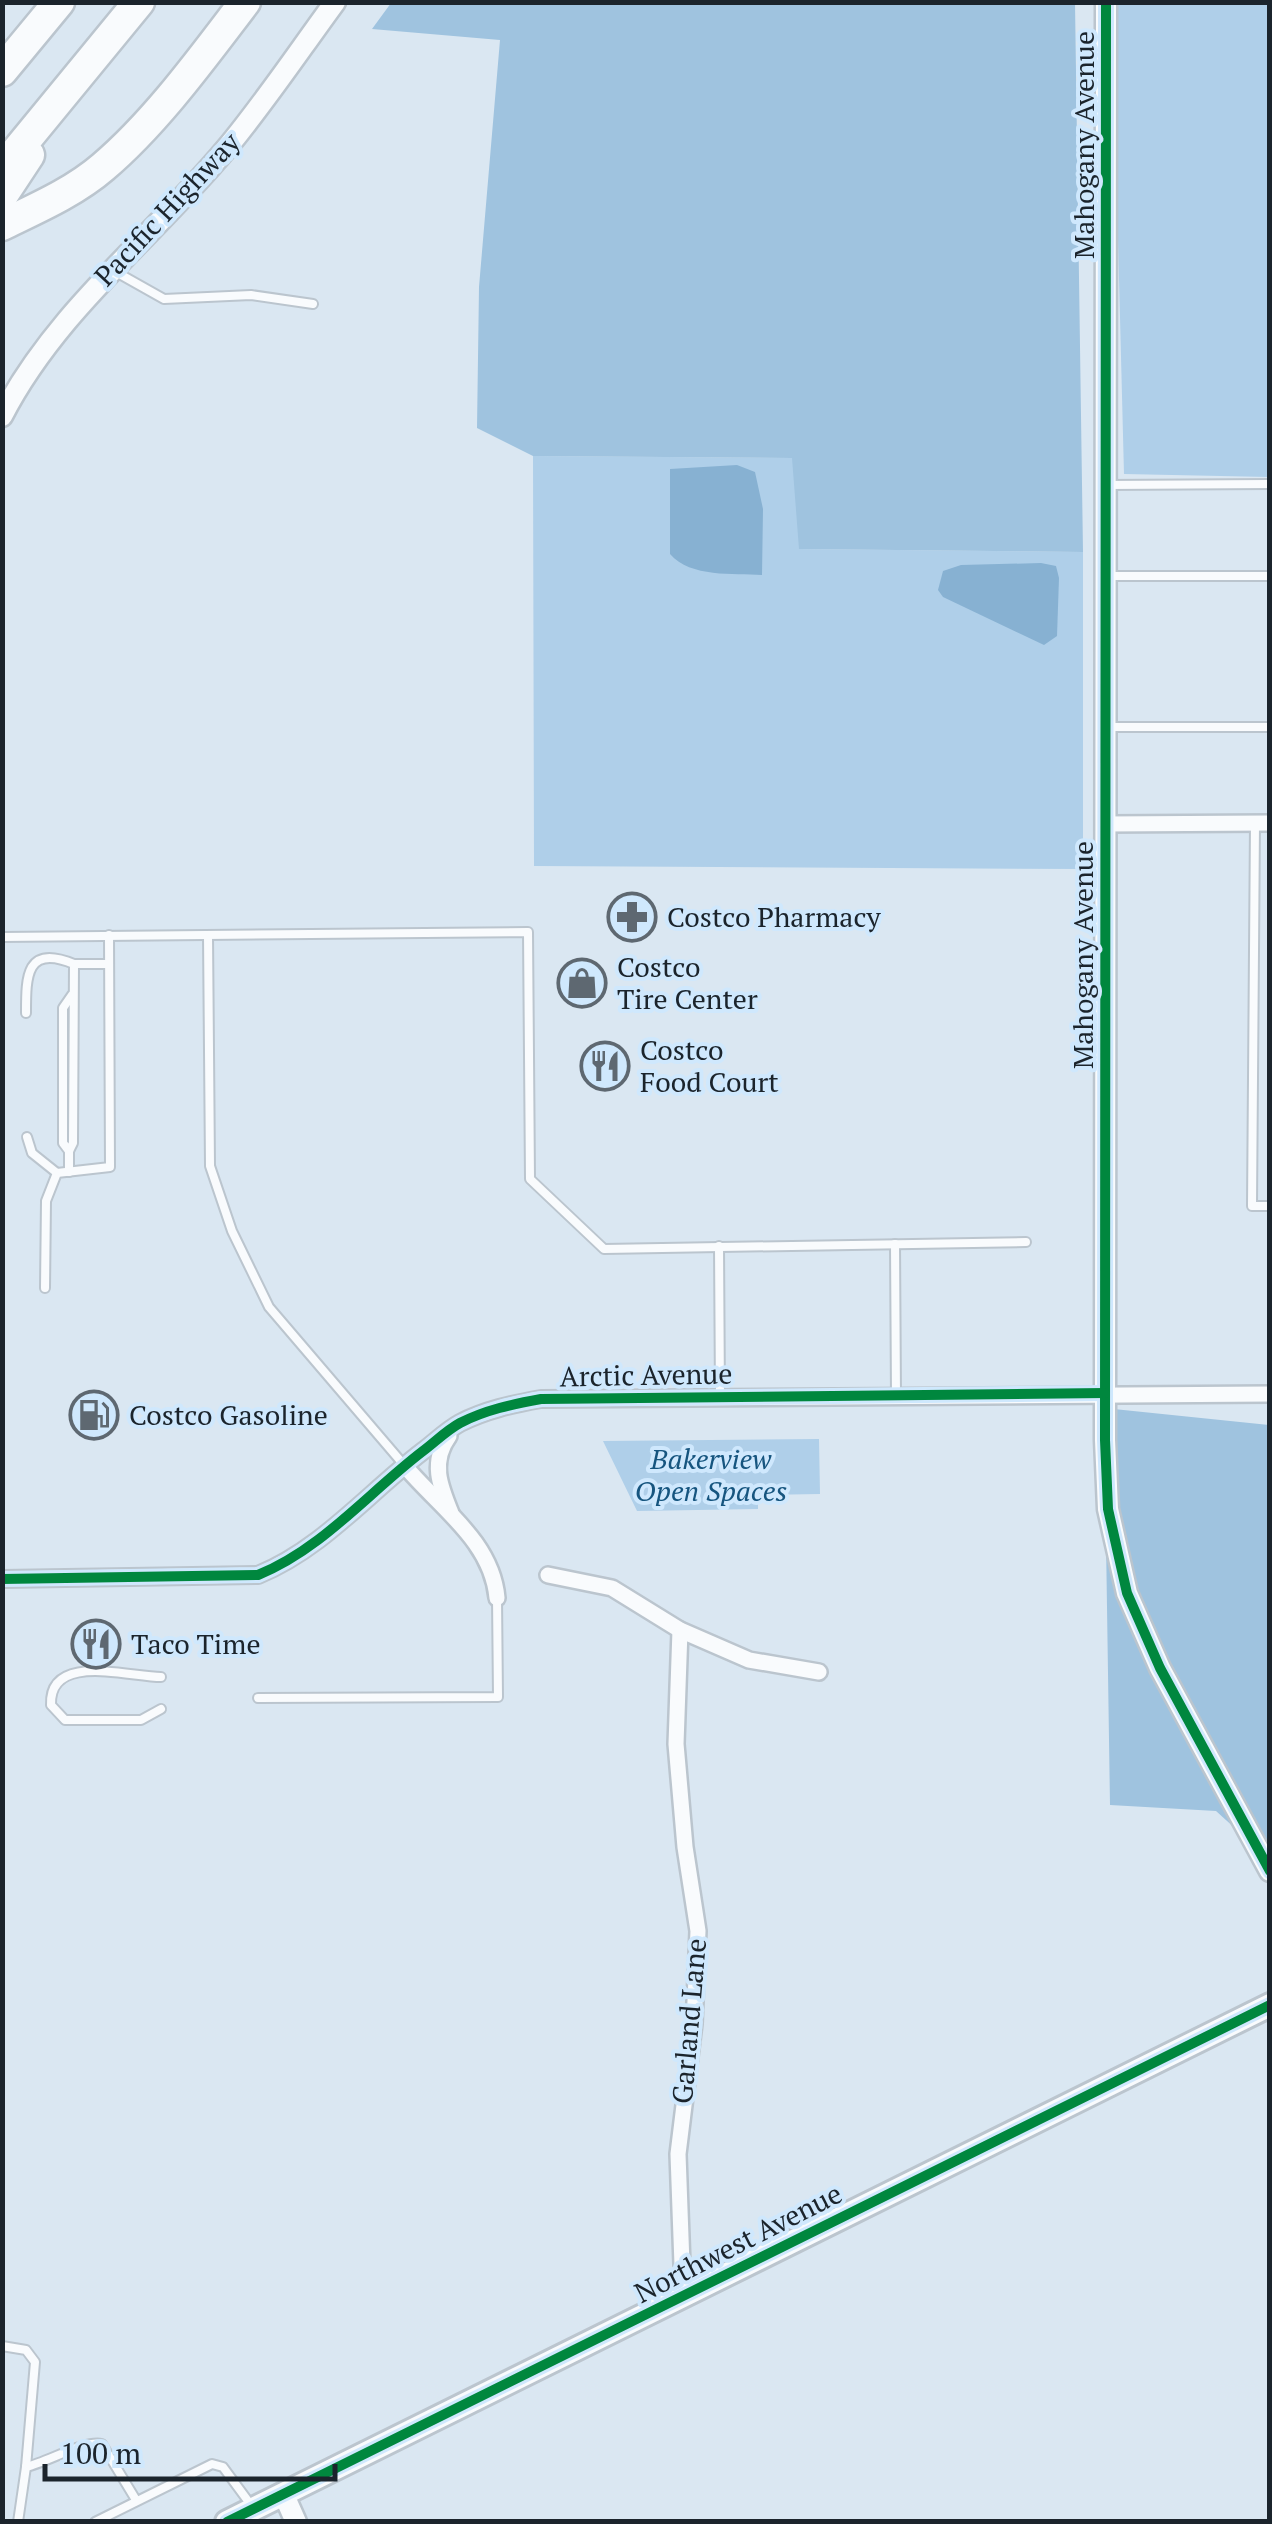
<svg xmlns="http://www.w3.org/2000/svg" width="1272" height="2524" viewBox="0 0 1272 2524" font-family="'PT Serif',serif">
<rect width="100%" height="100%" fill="#dae7f2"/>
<g fill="#afcfe9">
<polygon points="1112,3 1269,3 1269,477 1124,474"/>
<polygon points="533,456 793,458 800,549 1083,552 1083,869 534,866"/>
<polygon points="819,1439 820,1494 758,1495 758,1509 637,1511 603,1441"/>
</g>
<g fill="#9fc3df">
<polygon points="391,3 1075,3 1083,552 799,549 792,458 533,456 477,428 479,287 500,40 372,29"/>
<polygon points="1104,1408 1269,1425 1269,1859 1216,1811 1110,1805"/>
</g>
<g fill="#87b1d2">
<path d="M737,465L755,472L763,509L762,575C733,573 691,578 670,554V469Z"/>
<polygon points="1041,563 1056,566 1059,578 1057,636 1044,645 943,597 938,590 943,571 961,565"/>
</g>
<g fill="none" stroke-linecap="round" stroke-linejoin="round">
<g stroke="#bbc5ce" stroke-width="12">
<g id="service">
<polyline points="116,272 164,299 251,295 313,304"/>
<polyline points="1106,485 1270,484"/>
<polyline points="1106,576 1270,576"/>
<polyline points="1106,727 1270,727"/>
<polyline points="1255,823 1252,1206 1270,1206"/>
<polyline points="208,935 210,1166 232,1231 269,1307 404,1465"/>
<polyline points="2,937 528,932 530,1179 604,1249 1026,1242"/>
<polyline points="74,964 109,964"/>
<path d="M26,1013C26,976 26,944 74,964L73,1143L69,1151V1172"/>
<polyline points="27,1137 32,1153 57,1173"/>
<polyline points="69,1151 63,1143 63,1008 72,995"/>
<polyline points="895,1244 896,1396"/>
<polyline points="719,1246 720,1396"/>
<polyline points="45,1288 46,1201 57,1173 110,1167 109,935"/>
<path d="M161,1677C129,1677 49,1652 51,1705L65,1720H141L161,1709"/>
<polyline points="258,1698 498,1697 497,1598"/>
<polyline points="2,2346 26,2350 35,2362 26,2467 18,2522"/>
<path d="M26,2467C48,2462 84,2440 102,2444L136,2500"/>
<polyline points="95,2522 212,2464 223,2467 251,2505"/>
</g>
</g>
<g stroke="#bbc5ce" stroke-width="20">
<g id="minor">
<polyline points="1105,824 1270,823"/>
<path d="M449,1436C430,1462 440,1486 451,1513"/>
<path d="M404,1465C439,1507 492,1541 497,1598"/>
<polyline points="548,1575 612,1588 680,1630 749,1660 819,1672"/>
<path d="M2,1579L258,1575C322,1549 368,1493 423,1451C435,1442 447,1430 460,1423C485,1410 513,1404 541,1399L1270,1394"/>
<polyline points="680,1630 676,1744 685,1847 698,1931 694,2024 678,2154 682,2265 690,2292"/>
</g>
</g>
<g stroke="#bbc5ce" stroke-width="25">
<g id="tertiary">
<polyline points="1106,2 1105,1440 1108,1509 1127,1593 1160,1668 1270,1871"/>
<path d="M2,416C56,311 152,238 226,149C265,102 299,51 335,2"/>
<polyline points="284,2495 296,2522"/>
</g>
</g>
<g stroke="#bbc5ce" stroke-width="28">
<polyline id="secondary" points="227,2522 1270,2005"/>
</g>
<g stroke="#bbc5ce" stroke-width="35">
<g id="motorway">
<polyline points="2,71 59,2"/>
<polyline points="2,169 139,2"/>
<polyline points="2,196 29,155"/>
<path d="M2,225C37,208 74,192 103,167C156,122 203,57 245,2"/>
</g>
</g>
<use href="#service" stroke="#f9fbfd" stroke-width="8"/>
<use href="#minor" stroke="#f9fbfd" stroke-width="15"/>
<use href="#tertiary" stroke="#f9fbfd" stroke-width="20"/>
<use href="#secondary" stroke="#f9fbfd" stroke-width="22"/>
<use href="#motorway" stroke="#f9fbfd" stroke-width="30"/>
<g stroke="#cfe8fd" stroke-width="16">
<g id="cycleway">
<polyline points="1106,2 1105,1440 1108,1509 1127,1593 1160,1668 1270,1871"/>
<path d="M2,1579L258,1575C322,1549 368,1493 423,1451C435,1442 447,1430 460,1423C485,1410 513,1404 541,1399L1105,1393"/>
<polyline points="227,2522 1270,2005"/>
</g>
</g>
<use href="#cycleway" stroke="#00873e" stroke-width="10"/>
</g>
<defs>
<g id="pharmacy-ring" transform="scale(2.5)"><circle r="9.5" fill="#cfe8fd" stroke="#5e6871" stroke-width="1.5"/><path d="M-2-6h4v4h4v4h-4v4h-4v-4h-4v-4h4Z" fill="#5e6871"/></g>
<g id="shop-ring" transform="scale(2.5)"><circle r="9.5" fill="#cfe8fd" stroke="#5e6871" stroke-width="1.5"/><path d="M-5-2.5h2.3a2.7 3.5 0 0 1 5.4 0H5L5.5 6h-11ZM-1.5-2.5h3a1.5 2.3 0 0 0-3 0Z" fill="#5e6871"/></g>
<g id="restaurant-ring" transform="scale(2.5)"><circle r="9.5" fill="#cfe8fd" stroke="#5e6871" stroke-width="1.5"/><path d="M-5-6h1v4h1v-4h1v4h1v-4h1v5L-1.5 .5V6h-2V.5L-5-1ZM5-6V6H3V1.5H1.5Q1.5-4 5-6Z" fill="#5e6871"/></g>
<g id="fuel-ring" transform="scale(2.5)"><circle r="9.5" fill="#cfe8fd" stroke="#5e6871" stroke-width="1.5"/><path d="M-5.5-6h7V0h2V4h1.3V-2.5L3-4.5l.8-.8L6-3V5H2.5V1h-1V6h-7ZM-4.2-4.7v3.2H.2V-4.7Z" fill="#5e6871"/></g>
</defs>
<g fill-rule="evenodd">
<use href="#pharmacy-ring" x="632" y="917"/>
<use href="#shop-ring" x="582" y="983"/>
<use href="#restaurant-ring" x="605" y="1066"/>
<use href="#fuel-ring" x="94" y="1415"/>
<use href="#restaurant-ring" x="96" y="1644"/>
</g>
<g text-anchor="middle" stroke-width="8" stroke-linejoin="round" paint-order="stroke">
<g font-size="28" fill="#1b242c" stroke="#cfe8fd">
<text transform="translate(1084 145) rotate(-90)" y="10">Mahogany Avenue</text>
<text transform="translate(167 209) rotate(-47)" y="10">Pacific Highway</text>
<text transform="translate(1083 955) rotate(-90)" y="10">Mahogany Avenue</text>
<text transform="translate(646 1375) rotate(-1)" y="10">Arctic Avenue</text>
<text transform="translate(689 2021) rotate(-85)" y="10">Garland Lane</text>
<text transform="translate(738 2243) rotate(-27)" y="10">Northwest Avenue</text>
</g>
<g font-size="28" fill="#1b242c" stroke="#cfe8fd" text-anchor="start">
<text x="667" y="927">Costco Pharmacy</text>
<text x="617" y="977">Costco<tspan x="617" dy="32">Tire Center</tspan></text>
<text x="640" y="1060">Costco<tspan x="640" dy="32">Food Court</tspan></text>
<text x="129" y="1425">Costco Gasoline</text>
<text x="131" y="1654">Taco Time</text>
</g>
<g font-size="28" font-style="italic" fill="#16557f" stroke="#cfe8fd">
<text x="711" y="1469">Bakerview<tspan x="711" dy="32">Open Spaces</tspan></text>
</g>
</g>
<rect width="1272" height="2524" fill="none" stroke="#1b242c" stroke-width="10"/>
<path d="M45 2464v15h290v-15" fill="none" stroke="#1b242c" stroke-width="5"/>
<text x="60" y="2464" font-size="30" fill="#1b242c" stroke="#cfe8fd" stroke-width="8" paint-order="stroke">100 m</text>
</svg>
